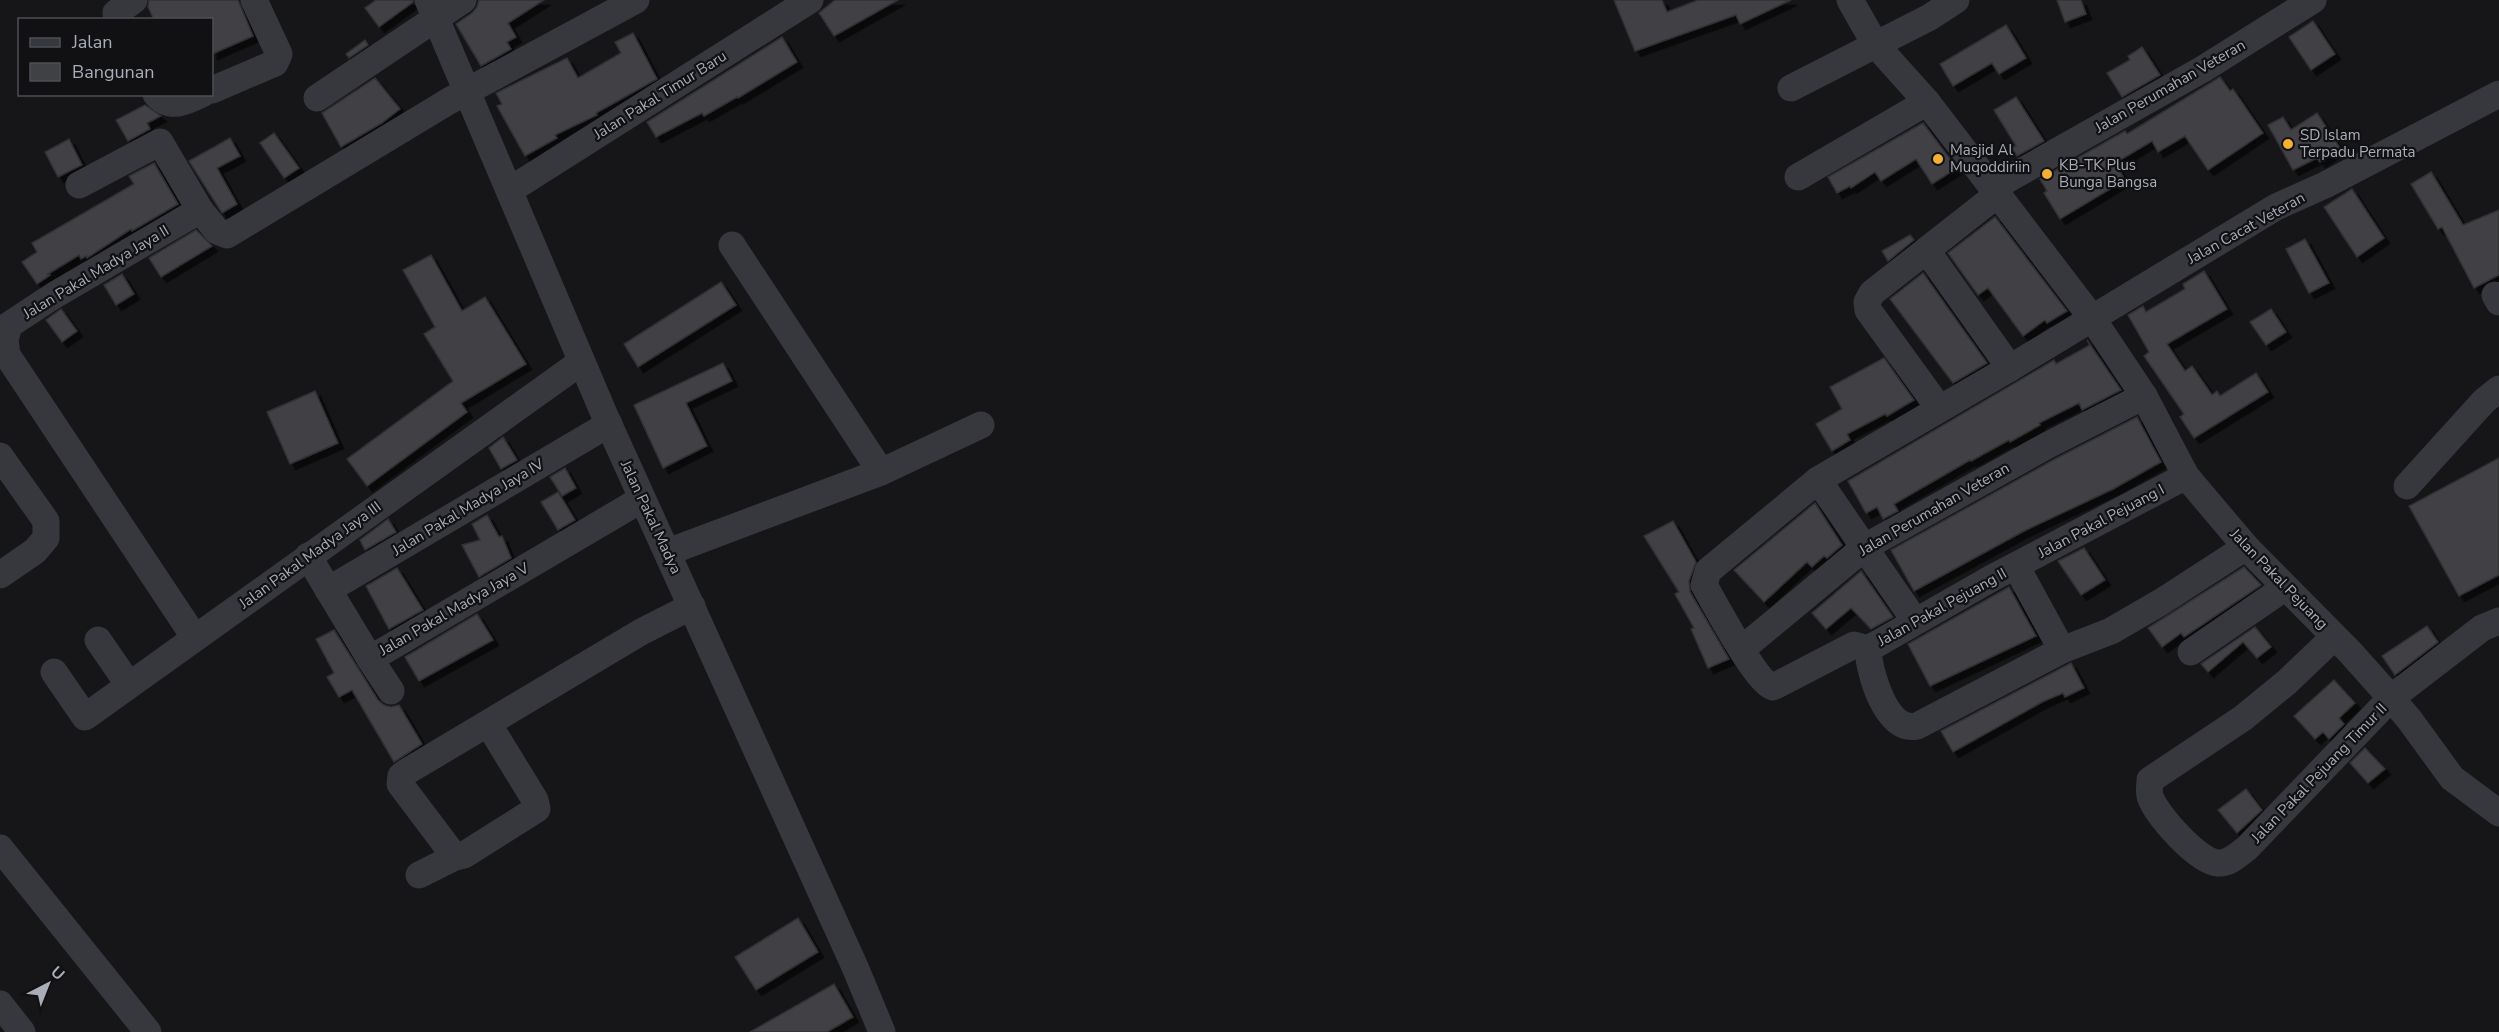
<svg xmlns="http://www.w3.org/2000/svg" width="2499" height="1032" viewBox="0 0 2499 1032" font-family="'Nunito Sans',sans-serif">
<defs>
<filter id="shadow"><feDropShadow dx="5.5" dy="5.5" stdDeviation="0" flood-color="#0009"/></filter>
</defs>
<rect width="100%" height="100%" fill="#161618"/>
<g fill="#404145" stroke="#303034" stroke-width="1.5" filter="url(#shadow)">
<polygon points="149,0 238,0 253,36 212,54 212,20 154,20 148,7"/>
<polygon points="376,0 413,0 413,2 379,27 365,8"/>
<polygon points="479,0 544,0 508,23 516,37 507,42 511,49 481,66 456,24 472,13 477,7"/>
<polygon points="835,0 898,0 834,36 819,13"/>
<polygon points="1614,0 1662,0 1667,12 1698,0 1791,0 1740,24 1736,15 1635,51"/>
<polygon points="2057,0 2081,0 2086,14 2065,22"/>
<polygon points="2313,21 2335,54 2311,70 2289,37"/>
<polygon points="2006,25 2026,58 1999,74 1992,63 1953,86 1940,64"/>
<polygon points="633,33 657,79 596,113 597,115 555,135 557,138 525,156 497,106 502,104 496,93 567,58 578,78 621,53 615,42"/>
<polygon points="782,37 797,62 738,98 737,97 704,116 702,113 656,137 647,122"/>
<polygon points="365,40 368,45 349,58 346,54"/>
<polygon points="2142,47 2160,75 2122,97 2107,73 2130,60 2128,56"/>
<polygon points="2220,77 2230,91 2233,89 2263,133 2208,170 2185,136 2158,152 2152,141 2115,163 2125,180 2060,219 2044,193 2047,191 2040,179 2125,131 2127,134"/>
<polygon points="375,78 400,109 382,123 341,147 322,113"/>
<polygon points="2016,97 2044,141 2017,156 2012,148 2016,146 1994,110"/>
<polygon points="145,105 161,116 147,123 150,129 128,141 116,120"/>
<polygon points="2317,113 2340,148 2320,162 2317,158 2293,170 2268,125 2283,117 2291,130"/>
<polygon points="1923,123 1957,168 1932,184 1916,159 1881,181 1875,172 1851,188 1850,186 1837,193 1828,177"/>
<polygon points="274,133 299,168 284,178 260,143"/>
<polygon points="230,138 240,156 217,168 237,204 222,213 189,161"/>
<polygon points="69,139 82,165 58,177 45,152"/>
<polygon points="154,163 178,204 132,231 131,229 87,258 86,256 81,259 79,255 48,274 50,275 37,284 22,262 37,252 32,243 134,184 129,176"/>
<polygon points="2431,172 2463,225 2499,210 2499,275 2474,288 2442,227 2438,229 2411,184"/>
<polygon points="2352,189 2384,238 2357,257 2324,207"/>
<polygon points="1995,217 2067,311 2047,323 2045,320 2023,336 1988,288 1978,295 1948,253"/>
<polygon points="196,230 212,246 161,277 149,258"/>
<polygon points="1910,235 1914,240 1888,261 1882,251"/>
<polygon points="2305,239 2329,283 2309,293 2286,249"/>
<polygon points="431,255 462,311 485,297 526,364 461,403 467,412 367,486 347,459 453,381 424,334 435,327 403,270"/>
<polygon points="2204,271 2227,309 2167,344 2185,371 2192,366 2212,395 2217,391 2220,396 2256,373 2268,392 2194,438 2180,417 2184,414 2144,356 2149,352 2128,315 2143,306 2146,312 2185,289 2183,284"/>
<polygon points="1923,273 1987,363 1953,383 1890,299"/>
<polygon points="122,274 134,294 116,305 104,285"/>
<polygon points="721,282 736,305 638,367 624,344"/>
<polygon points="61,309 77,331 62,342 46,320"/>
<polygon points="2271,309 2286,332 2266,345 2250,322"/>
<polygon points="2087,340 2121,390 2082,410 2079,403 2039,423 2040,425 2010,442 2009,440 1971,461 1970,460 1894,504 1898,511 1883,519 1877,507 1866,513 1848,481 2054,360 2056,364 2090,345"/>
<polygon points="1884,358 1914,400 1887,416 1885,414 1847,434 1850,440 1832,451 1816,424 1842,409 1830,387"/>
<polygon points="723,363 732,381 686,403 707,446 663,468 634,405"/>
<polygon points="315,391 338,443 290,464 267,412"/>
<polygon points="2137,417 2161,462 2113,489 2024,531 1914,591 1891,550 2055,459"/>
<polygon points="503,437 517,460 501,469 489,448"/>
<polygon points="2499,458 2499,575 2459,596 2409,506"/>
<polygon points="565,468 576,488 562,496 550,477"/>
<polygon points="558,492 575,520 558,530 541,502"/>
<polygon points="1815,503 1842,545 1827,558 1824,556 1812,567 1807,562 1764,602 1734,570"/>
<polygon points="487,515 499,537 502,536 511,558 479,577 462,545 480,540 472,524"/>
<polygon points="388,519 396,532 365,550 360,540"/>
<polygon points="1673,521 1696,562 1689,581 1690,592 1729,659 1708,668 1691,629 1694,628 1675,594 1679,592 1644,536"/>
<polygon points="2084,548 2105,580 2081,595 2058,561"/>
<polygon points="2244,567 2261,585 2184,637 2181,633 2162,647 2148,628"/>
<polygon points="397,568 423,610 389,629 366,586"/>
<polygon points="1861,571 1893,617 1871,629 1851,608 1826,629 1812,613"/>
<polygon points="2009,587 2036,636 1930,686 1908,644"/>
<polygon points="477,614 493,640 419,681 405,657"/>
<polygon points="2427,626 2438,642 2395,675 2382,656"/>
<polygon points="2255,627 2271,647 2257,658 2243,642 2208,672 2201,664"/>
<polygon points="334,630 378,700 384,705 391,707 399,705 422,744 394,762 352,690 339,697 327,677 334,673 316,639"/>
<polygon points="2071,663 2084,688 2065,697 2063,693 2044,701 1953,752 1941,731"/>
<polygon points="2334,680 2355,703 2339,718 2344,724 2329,739 2323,732 2315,739 2294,716"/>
<polygon points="2365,748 2385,769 2368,783 2350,763"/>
<polygon points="2246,789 2262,810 2237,833 2218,810"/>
<polygon points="798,918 818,952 756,990 735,957"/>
<polygon points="834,984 853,1017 827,1032 750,1032"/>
</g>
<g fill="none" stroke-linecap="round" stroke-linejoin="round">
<g stroke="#37383d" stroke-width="27">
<polyline points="428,0 605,416 855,967 882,1032"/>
<polyline points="1850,0 1875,44 1927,102 2092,318 2144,396 2186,476 2246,547 2350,652 2391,698 2409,719 2452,778 2499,813"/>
<polyline points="117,20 116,13 134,0"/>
<polyline points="1791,88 1930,17 1956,0"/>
<polyline points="212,90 275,63 279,54 254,0"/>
<path d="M156,94C170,110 186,102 202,94"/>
<polyline points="317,98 463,0"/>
<polyline points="1798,177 1927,102"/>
<polyline points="79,185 160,142 200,210"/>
<polyline points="1994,187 2203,69 2313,0"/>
<polyline points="510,190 810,0"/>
<polyline points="732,245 881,472"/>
<polyline points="1927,251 2010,368"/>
<polyline points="2495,295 2499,302"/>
<polyline points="1939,408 1868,310 1867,302 1872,293 1998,194"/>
<polyline points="0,456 46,521 46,538 35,551 0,575"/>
<polyline points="1818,480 1915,621"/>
<polyline points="2407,486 2484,401 2499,389"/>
<path d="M2246,547L2161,602L2111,631L2062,650L1917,726C1886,733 1869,672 1868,649L1854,645L1777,685L1773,687C1756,682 1715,604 1704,585L1708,571L1818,480L2010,368L2276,207L2325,185L2499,94"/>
<polyline points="668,552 881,472 981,425"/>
<polyline points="308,556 370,659 642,499"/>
<polyline points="2016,566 2062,650"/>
<polyline points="328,590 609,424"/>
<path d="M2334,637L2287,682L2243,718L2150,780C2150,786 2148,793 2151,799C2159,817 2197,861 2218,863C2229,864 2239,854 2247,848L2391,698L2482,628L2499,621"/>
<polyline points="195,638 7,355 5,340 9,325 53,296 200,210 217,231 227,235 449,101 636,0"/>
<polyline points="98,640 129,685"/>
<polyline points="1742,649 1865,547 2048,445 2144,396"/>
<polyline points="1868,649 1992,578 2186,476"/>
<polyline points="2191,652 2284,588"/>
<polyline points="370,659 391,691"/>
<polyline points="54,672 85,717 581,362"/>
<polyline points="0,848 148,1032"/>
<polyline points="455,857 464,855 537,809 535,800 489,725"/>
<polyline points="419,875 455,857 400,784 401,776 406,772 641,632 692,606"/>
<polyline points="0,1004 22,1032"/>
</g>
</g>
<g fill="#f2b134" stroke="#111113" stroke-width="2">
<circle cx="2288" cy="144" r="6"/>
<circle cx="1938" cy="159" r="6"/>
<circle cx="2047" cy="174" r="6"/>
</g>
<g text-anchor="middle" stroke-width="4.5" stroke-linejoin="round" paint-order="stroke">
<g font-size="15" fill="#a8adb8" stroke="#111113">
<text transform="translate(2170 86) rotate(-30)" y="5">Jalan Perumahan Veteran</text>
<text transform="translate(660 95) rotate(-32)" y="5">Jalan Pakal Timur Baru</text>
<text transform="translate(2246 228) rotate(-29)" y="5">Jalan Cacat Veteran</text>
<text transform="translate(96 272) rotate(-31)" y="5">Jalan Pakal Madya Jaya II</text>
<text transform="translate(468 507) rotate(-31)" y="5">Jalan Pakal Madya Jaya IV</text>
<text transform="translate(1934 509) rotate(-30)" y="5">Jalan Perumahan Veteran</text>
<text transform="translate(651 517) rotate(65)" y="5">Jalan Pakal Madya</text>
<text transform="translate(2101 521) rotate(-28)" y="5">Jalan Pakal Pejuang I</text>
<text transform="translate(310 555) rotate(-36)" y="5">Jalan Pakal Madya Jaya III</text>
<text transform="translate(2279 579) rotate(46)" y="5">Jalan Pakal Pejuang</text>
<text transform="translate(1942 607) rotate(-29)" y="5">Jalan Pakal Pejuang II</text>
<text transform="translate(454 609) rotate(-30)" y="5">Jalan Pakal Madya Jaya V</text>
<text transform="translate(2319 773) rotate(-46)" y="5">Jalan Pakal Pejuang Timur II</text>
</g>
<g font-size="15" fill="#a8adb8" stroke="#111113" text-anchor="start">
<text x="2300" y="140">SD Islam<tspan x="2300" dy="17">Terpadu Permata</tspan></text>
<text x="1950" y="155">Masjid Al<tspan x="1950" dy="17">Muqoddiriin</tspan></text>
<text x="2059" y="170">KB-TK Plus<tspan x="2059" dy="17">Bunga Bangsa</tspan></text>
</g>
</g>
<rect x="18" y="18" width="195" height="78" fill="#111113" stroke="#4d4f55" stroke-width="1.5"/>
<rect x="30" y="38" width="30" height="9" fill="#37383d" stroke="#4d4f55" stroke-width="1.5"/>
<text x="72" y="48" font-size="18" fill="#a8adb8">Jalan</text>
<rect x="30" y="63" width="30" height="18" fill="#404145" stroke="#4d4f55" stroke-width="1.5"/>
<text x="72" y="78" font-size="18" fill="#a8adb8">Bangunan</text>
<g transform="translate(48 984) rotate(42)" stroke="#111113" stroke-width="4.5" paint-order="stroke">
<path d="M0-4.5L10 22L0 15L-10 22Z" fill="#a8adb8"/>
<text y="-9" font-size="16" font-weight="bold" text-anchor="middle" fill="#a8adb8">U</text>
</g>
</svg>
